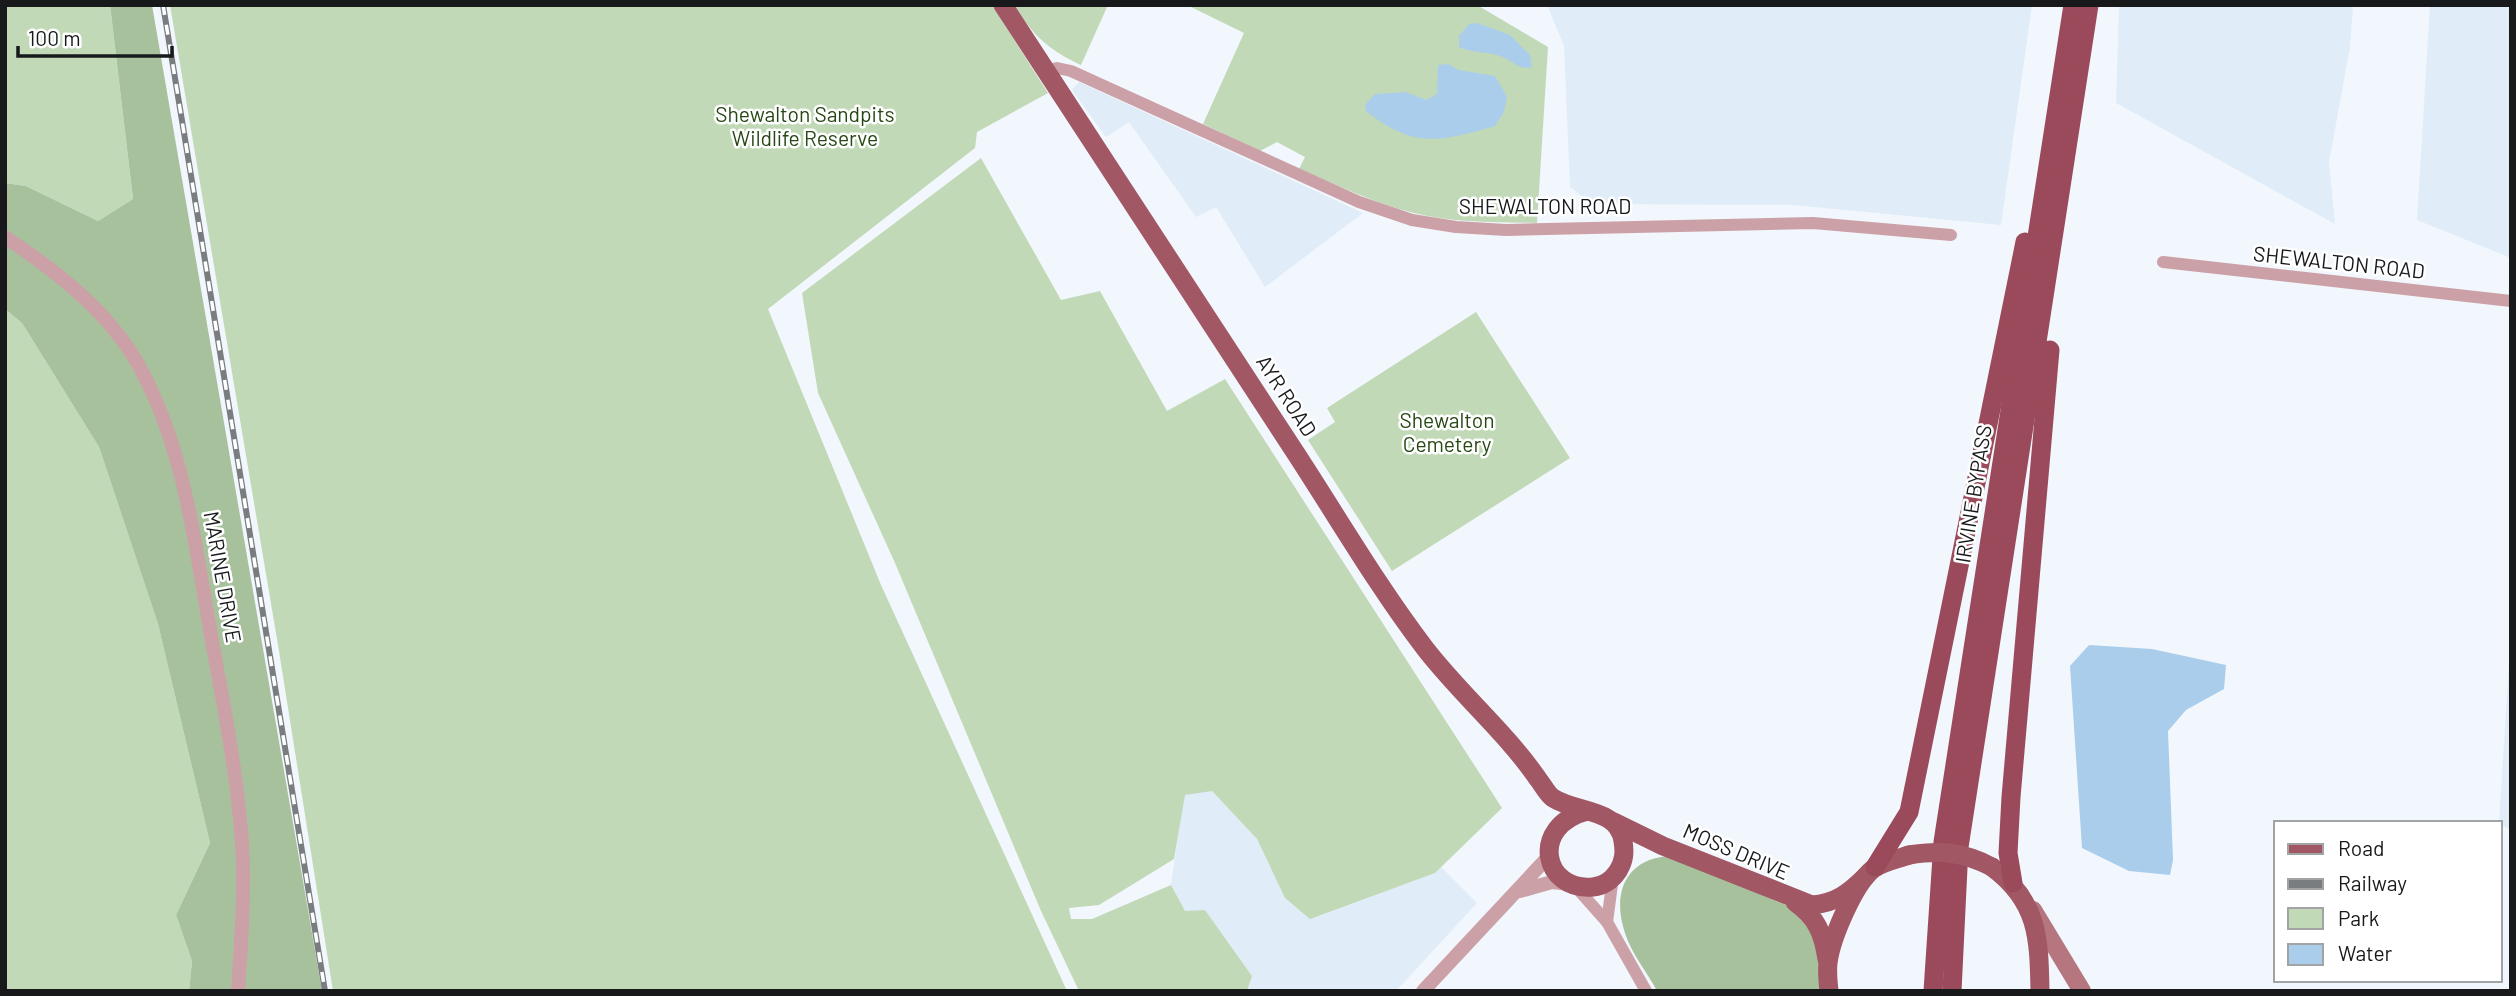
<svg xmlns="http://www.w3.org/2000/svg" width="2516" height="996" viewBox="0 0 2516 996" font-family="Barlow,sans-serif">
<rect width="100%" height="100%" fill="#f1f7fc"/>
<g fill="#e0ecf7">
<polygon points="1547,5 2032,5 2001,225 1793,205 1592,204 1570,187 1564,46"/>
<polygon points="2119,5 2353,5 2350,47 2329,162 2335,224 2116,103"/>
<polygon points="2430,5 2511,5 2511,258 2417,220"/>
<polygon points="1079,82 1363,213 1265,287 1216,207 1196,217 1129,122 1106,137 1072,90"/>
<polygon points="2511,631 2511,830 2499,823"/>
<polygon points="1211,790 1257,839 1285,898 1310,918 1435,873 1441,867 1477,903 1396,991 1247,991 1252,976 1205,910 1185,912 1171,885 1184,795"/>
</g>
<g fill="#c2d9b8">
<polygon points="5,5 110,5 133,199 98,221 26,186 5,183"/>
<polygon points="170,5 992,5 1048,93 977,132 975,148 768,309 881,585 1067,991 333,991 278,645"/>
<path d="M1014,5H1108L1081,65C1050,51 1032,35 1014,5Z"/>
<path d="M1187,5H1477L1548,47L1537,223C1497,222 1454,223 1414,213C1374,203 1337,185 1299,169L1305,157L1277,142L1260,151L1203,124L1244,33Z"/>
<polygon points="981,158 1061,300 1100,291 1167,411 1225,379 1502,808 1435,873 1310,919 1285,898 1257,839 1212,791 1185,795 1174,859 1099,905 1069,908 1071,919 1092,919 1171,885 1185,911 1205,910 1252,976 1247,991 1079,991 1041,911 895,563 818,393 802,293"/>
<polygon points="5,309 22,323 99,447 158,624 210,843 176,915 192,961 189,991 5,991"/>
<polygon points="1476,312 1570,458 1392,571 1308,440 1335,422 1327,408"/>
</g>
<g fill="#a8c19d">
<polygon points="110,5 152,5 322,991 189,991 192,961 176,915 210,843 158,624 99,447 22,323 5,309 5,183 26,186 98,221 133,199"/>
<path d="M1672,856L1790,907L1819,941L1823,991H1657C1647,972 1631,953 1625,933C1611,892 1627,857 1672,856Z"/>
</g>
<g fill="#aacdeb">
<path d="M1477,23L1510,35L1530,55L1532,67C1519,70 1515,63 1505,58C1491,51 1474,54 1459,47V36L1469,24Z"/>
<path d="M1448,64L1459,70L1495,76L1507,97L1504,112L1495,126C1438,142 1414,149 1366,111L1365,105L1375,94L1406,92L1426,100L1437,94L1438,65Z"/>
<polygon points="2089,645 2152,649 2226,665 2224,689 2186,710 2168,731 2173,860 2170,875 2129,871 2082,848 2070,666"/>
</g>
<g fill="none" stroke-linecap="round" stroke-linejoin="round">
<g stroke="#cca0a7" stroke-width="12">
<polyline points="1046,71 1057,68 1071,71 1359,202 1412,220 1456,227 1506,230 1813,223 1951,235"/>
<polyline points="2163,262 2511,301"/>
<polyline points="1575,886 1607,922 1646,991"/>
<polyline points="1607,922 1613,877"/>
</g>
<g stroke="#cca0a7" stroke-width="14">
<path d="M5,237C56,271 107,310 138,364C182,443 193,530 208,618C222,699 240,781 243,864C244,906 241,949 238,991"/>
<polyline points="1520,891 1552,882 1570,884"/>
<polyline points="1423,991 1549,856"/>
</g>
<polyline stroke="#b57680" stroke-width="18" points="2033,910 2082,991"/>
<g stroke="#a25765" stroke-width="19">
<path d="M1003,5C1100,153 1196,302 1293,449C1335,513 1378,587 1424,647C1459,693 1505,731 1538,779C1543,785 1547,794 1553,798C1576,813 1618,808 1623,841C1625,853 1624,861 1618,871C1612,880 1603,886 1593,887C1543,892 1529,826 1587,811"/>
<path d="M1614,822L1663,846L1812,905C1836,903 1849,893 1866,876"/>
<path d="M1992,867C2038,901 2039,937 2040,991"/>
<path d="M1795,902C1817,918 1823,933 1827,959"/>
<path d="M1829,991C1828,982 1827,972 1828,963C1831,939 1854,884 1873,869C1882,862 1898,859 1909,855"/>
</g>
<g stroke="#9a4a5a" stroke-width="19">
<polyline points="1875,867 1909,812 2025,242"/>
<polyline points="2013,883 2008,853 2011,797 2050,350"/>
<polyline points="1933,991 1943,842 2073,5"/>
<polyline points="1952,991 1959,847 2089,5"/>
</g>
<g stroke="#797d80" stroke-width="6">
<polyline id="rail" points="163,5 325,991"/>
</g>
<use href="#rail" stroke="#fff" stroke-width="3.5" stroke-dasharray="10" stroke-linecap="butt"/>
<path stroke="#a25765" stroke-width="19" d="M1909,855C1941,850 1964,852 1992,867"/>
</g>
<g text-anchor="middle" stroke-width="5" stroke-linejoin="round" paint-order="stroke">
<g font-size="21" fill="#274714" stroke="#fff">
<text x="805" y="122">Shewalton Sandpits<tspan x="805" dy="24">Wildlife Reserve</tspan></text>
<text x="1447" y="428">Shewalton<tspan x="1447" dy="24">Cemetery</tspan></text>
</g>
<g font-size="21" fill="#17191b" stroke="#fff">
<text x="1545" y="214">SHEWALTON ROAD</text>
<text transform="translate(2339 263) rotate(6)" y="7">SHEWALTON ROAD</text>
<text transform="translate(1286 396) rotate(57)" y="7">AYR ROAD</text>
<text transform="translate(1974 494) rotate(-81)" y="7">IRVINE BYPASS</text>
<text transform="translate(222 577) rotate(80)" y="7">MARINE DRIVE</text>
<text transform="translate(1736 852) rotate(23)" y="7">MOSS DRIVE</text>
</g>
</g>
<rect width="2516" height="996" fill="none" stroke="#17191b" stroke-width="14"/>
<rect x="2274" y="821" width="228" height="161" fill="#ffffff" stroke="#a2a3a4" stroke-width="2"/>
<rect x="2288" y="844" width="35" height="10" fill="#a25765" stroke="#a2a3a4" stroke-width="2"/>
<text x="2338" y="856" font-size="21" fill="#17191b">Road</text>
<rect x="2288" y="879" width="35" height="10" fill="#797d80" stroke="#a2a3a4" stroke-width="2"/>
<text x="2338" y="891" font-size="21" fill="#17191b">Railway</text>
<rect x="2288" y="908" width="35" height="21" fill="#c2d9b8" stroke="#a2a3a4" stroke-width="2"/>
<text x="2338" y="926" font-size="21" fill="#17191b">Park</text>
<rect x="2288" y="944" width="35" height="21" fill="#aacdeb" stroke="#a2a3a4" stroke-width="2"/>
<text x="2338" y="961" font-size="21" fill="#17191b">Water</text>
<path d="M18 46v10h154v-10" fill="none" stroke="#17191b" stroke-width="3.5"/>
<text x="28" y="46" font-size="21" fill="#17191b" stroke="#ffffff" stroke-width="5" paint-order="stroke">100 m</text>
</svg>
